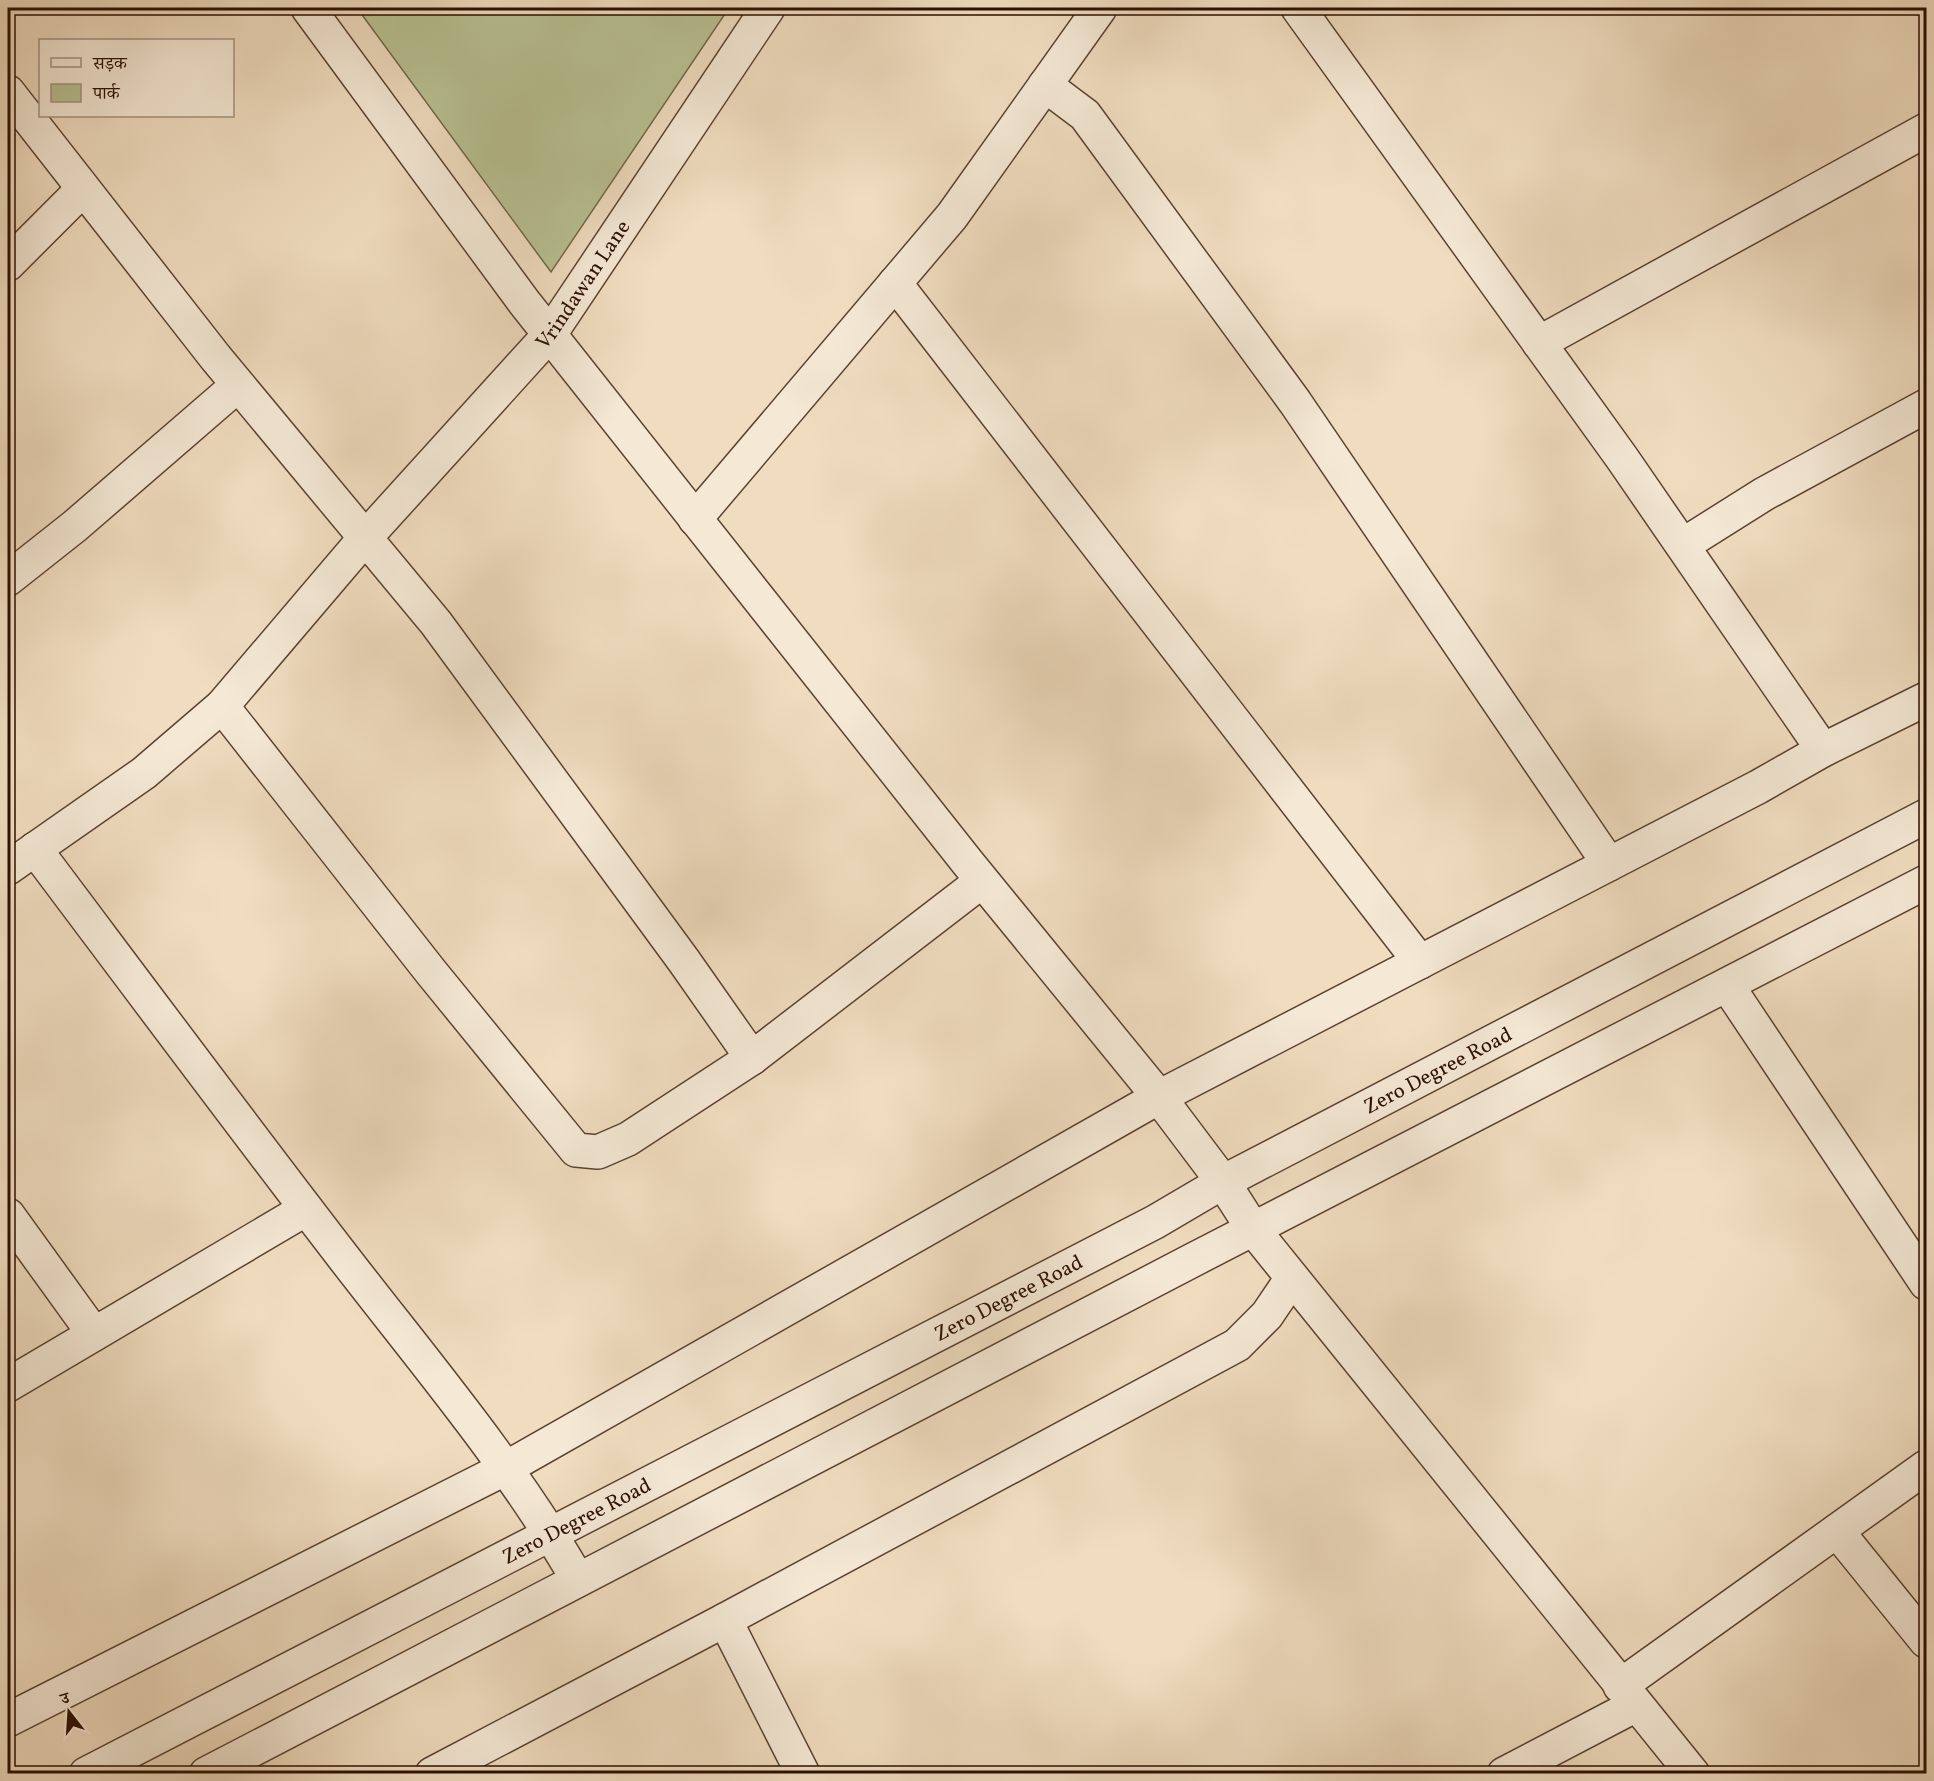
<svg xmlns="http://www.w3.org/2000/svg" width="1934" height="1781" viewBox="0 0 1934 1781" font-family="Vollkorn,'Noto Serif Devanagari',serif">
<rect width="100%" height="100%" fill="#f0ddc0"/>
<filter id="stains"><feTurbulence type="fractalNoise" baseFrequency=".00333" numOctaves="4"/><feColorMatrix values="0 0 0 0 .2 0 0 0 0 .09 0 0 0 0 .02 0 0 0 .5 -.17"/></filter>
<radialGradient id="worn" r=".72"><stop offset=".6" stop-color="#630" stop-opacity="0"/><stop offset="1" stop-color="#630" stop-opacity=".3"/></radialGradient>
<polygon fill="#b8c193" stroke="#72684a" stroke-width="1.5" points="357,8 729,8 551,272"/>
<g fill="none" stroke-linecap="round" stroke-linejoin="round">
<g stroke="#5c4232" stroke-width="36">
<g id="minor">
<polyline points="1298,8 1622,458 1823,750"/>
<polyline points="1045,85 1085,115 1295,402 1609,864"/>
<polyline points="8,92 216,358 436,623 684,961 752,1058"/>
<polyline points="8,264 83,189"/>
<polyline points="895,283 1420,962"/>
<polyline points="1539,343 1926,130"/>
<polyline points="695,519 952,216 1100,8"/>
<polyline points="1683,545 1764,494 1926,406"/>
<polyline points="8,579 75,526 238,385"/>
<polyline points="222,706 431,972 576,1150 598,1152 628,1139 752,1058 982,881"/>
<path d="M35,849C138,986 240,1123 344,1258C425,1363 512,1465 578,1580"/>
<path id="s1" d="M8,868L144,773L222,706L365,538L550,334L768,8"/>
<polyline points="1727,985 1926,1283"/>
<polyline points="8,1215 94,1334"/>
<polyline points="1253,1229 1693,1774"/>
<polyline points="8,1385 306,1209"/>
<polyline points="1837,1531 1926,1641"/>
<polyline points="725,1620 803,1774"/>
<polyline points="1620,1686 1926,1467"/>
<polyline points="8,1720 506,1468 1159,1097 1758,787 1823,750 1926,699"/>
<polyline points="432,1774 725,1620 1237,1345 1267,1315 1292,1278"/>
<polyline points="1504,1774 1636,1705"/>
</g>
</g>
<g stroke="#5c4232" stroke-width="36">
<g id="tertiary">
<polyline points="308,8 524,302 968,863 1159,1097 1223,1182 1253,1229"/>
<path id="s2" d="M86,1774L1155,1222L1223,1182L1926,816"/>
<polyline points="206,1774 1191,1261 1926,882"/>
</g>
</g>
<use href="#minor" stroke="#f5e9d6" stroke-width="33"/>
<use href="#tertiary" stroke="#f5e9d6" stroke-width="33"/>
</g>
<g text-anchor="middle" stroke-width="4.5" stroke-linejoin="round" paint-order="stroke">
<g font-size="21" fill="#2b0f02" stroke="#f5e9d6">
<text dy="7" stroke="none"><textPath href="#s1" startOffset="824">Vrindawan Lane</textPath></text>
<text dy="7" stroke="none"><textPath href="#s2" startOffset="1524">Zero Degree Road</textPath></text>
<text dy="7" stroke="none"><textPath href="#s2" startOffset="1038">Zero Degree Road</textPath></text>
<text dy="7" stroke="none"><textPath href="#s2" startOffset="552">Zero Degree Road</textPath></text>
</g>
</g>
<rect width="1934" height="1781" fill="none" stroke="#f0ddc0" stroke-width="30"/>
<rect x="9" y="9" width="1916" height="1763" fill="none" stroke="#2b0f02" stroke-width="3"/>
<rect x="15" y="15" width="1904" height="1751" fill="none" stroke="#2b0f02" stroke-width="1.5"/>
<rect x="39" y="39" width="195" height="78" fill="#f5e9d6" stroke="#a49281" stroke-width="1.5"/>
<rect x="51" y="58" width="30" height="9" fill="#f5e9d6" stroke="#a49281" stroke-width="1.5"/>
<text x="93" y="69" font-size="18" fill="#2b0f02">सड़क</text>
<rect x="51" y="84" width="30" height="18" fill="#b8c193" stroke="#a49281" stroke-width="1.5"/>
<text x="93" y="99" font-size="18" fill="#2b0f02">पार्क</text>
<g transform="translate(69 1712) rotate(343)" stroke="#f5e9d6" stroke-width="4.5" paint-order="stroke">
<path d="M0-4.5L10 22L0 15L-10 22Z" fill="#2b0f02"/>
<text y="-9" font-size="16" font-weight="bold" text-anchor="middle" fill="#2b0f02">उ</text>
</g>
<rect width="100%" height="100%" filter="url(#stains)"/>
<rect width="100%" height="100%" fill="url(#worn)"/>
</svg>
